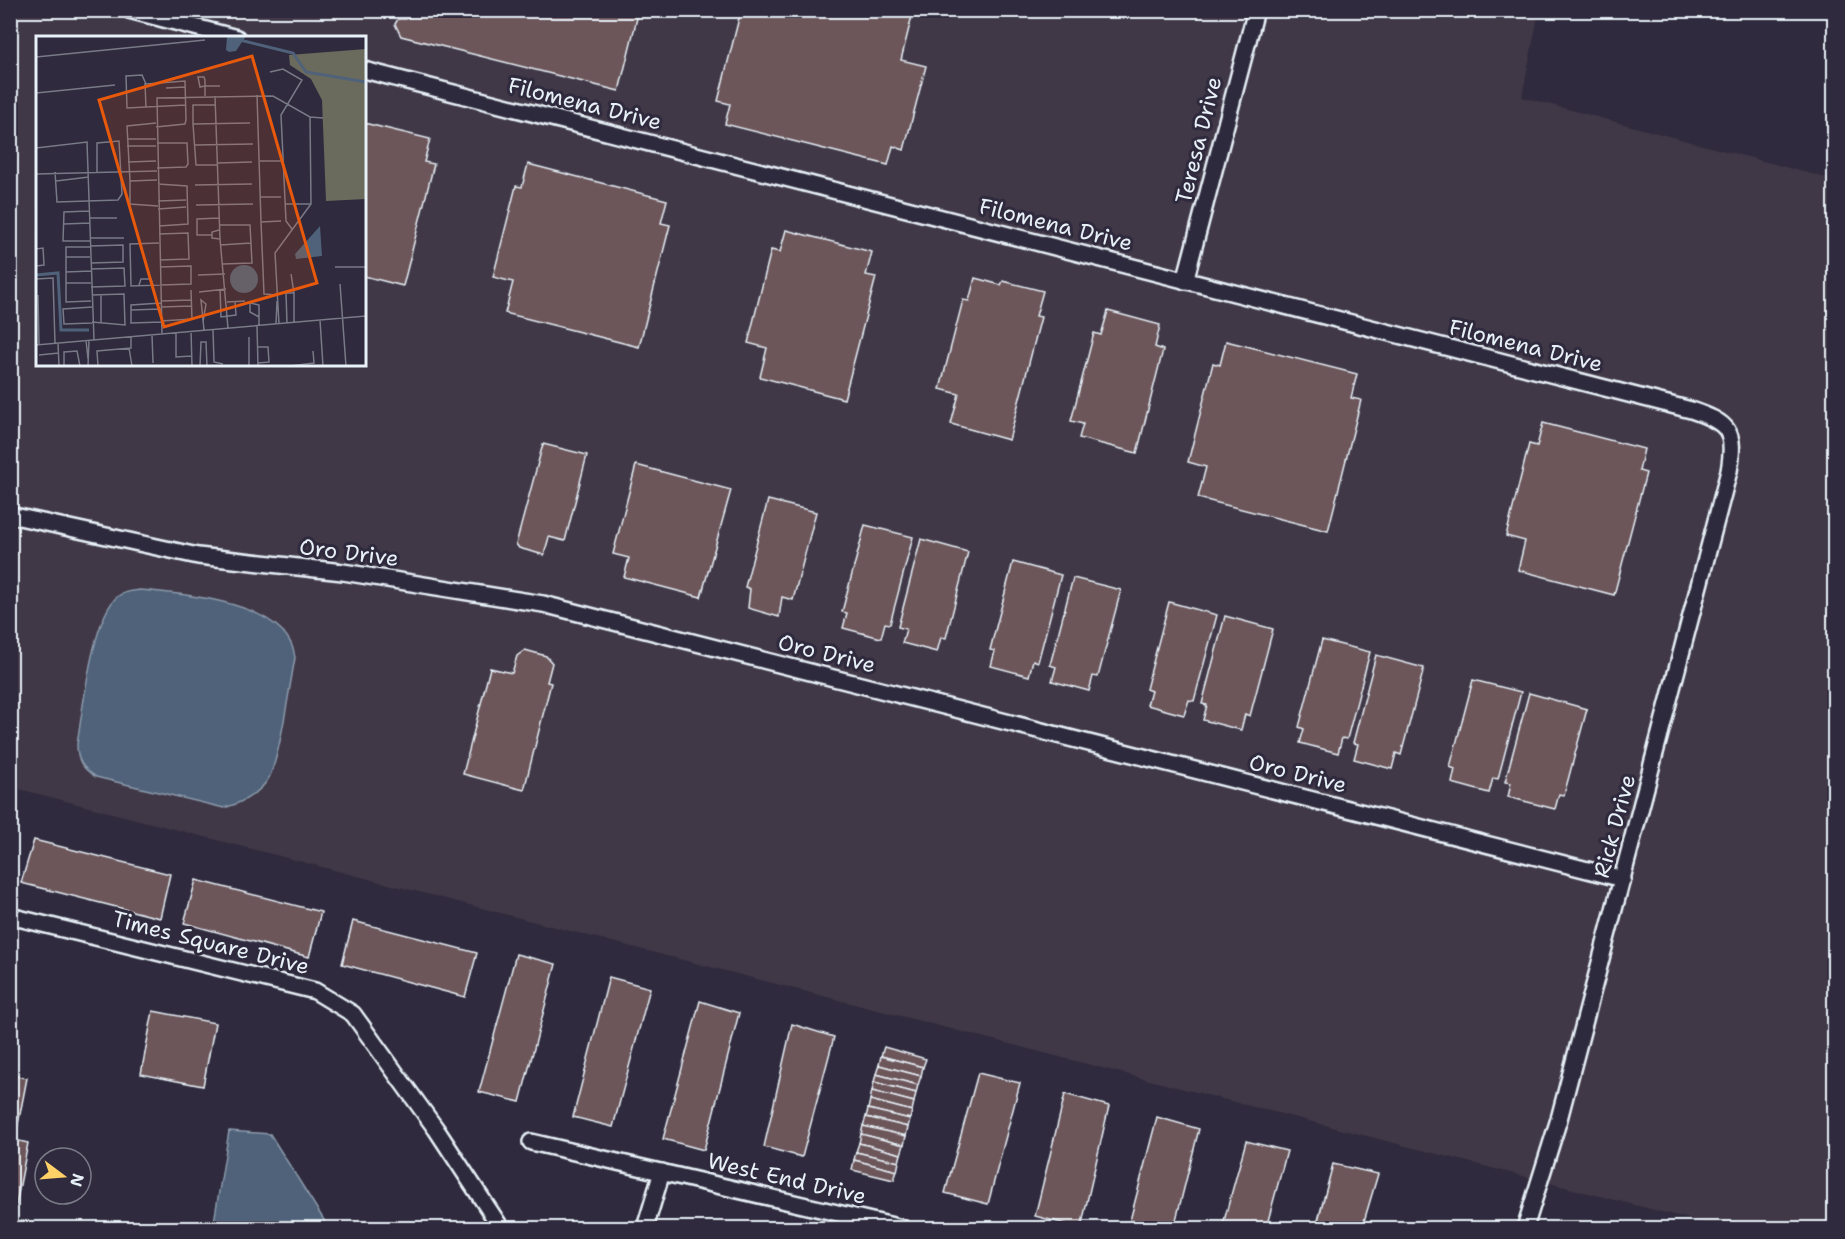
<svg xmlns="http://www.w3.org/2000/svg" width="1845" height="1239" viewBox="0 0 1845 1239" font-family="'Shantell Sans',sans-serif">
<rect width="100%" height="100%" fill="#2f2a3d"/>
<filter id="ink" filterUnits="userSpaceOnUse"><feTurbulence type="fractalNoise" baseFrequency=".0167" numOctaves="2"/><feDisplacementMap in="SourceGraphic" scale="12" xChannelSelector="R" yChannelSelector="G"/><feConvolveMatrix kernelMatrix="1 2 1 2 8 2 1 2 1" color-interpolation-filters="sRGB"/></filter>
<g filter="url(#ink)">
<path fill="#413746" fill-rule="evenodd" d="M10,11H1539L1522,97L1834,180V1185L1827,1228H1724L11,787ZM38,38H364V364H38Z"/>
<g fill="#4f627a" stroke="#8c9bac" stroke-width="1.5">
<path d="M140,590C184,594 290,602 295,658C290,683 279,765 267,781C256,796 241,803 224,808L96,777C82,768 77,761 77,744C83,710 92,617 118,596C125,591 132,591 140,590Z"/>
<polygon points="229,1131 270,1134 329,1228 213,1228"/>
</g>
<g fill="#6c565a" stroke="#e8f1f8" stroke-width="1.5">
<polygon points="417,10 639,10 619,91 401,36 395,24 398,19 406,19 416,14"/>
<polygon points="741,10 913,12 901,60 926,66 904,150 893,146 888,165 725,124 730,104 718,101"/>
<polygon points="364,123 430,139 424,162 434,164 403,286 364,276"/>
<polygon points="528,164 667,200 661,223 670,225 639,347 505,313 513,282 493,277 516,186 522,187"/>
<polygon points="786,230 872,252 866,275 876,277 844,399 760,377 767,348 748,343 771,250 780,252"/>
<polygon points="975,278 1001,285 1003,281 1043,291 1036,316 1041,317 1009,440 951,424 959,394 940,389 963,300 969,301"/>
<polygon points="1108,311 1160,325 1155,347 1163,350 1137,453 1079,438 1083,424 1071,421 1094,333 1101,335"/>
<polygon points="1226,341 1357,374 1351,398 1361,400 1328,531 1198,498 1206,467 1188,462 1213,363 1220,365"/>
<polygon points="1543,423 1644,449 1639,471 1646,473 1614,595 1518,570 1525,541 1506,536 1529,444 1537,446"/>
<polygon points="543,444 587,455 565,541 549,537 544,555 519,548 516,544"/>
<polygon points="636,465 731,490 701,597 624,577 629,558 613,554"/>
<polygon points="768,500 816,512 793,600 782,597 779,617 748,608 750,589 745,587"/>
<polygon points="865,525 913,537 890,624 885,623 881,638 843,628 847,613 842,612"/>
<polygon points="921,539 968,552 946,638 941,637 937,652 902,643 906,629 898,627"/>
<polygon points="1013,562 1061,575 1038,662 1033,660 1029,676 991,666 995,651 990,650"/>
<polygon points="1073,578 1121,590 1098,677 1093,676 1089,691 1052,681 1056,667 1050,665"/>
<polygon points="1169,602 1217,615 1194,701 1189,700 1184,715 1147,705 1151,691 1146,689"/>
<polygon points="1225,616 1273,629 1250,716 1245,714 1241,730 1203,720 1207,705 1202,704"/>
<polygon points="1322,640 1370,652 1347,739 1342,738 1338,753 1300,743 1304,729 1299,727"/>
<polygon points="525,650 546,656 552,663 547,682 551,683 524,790 463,774 490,668 512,673 517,656"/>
<polygon points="1376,655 1424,668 1401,755 1396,753 1392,769 1354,759 1358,744 1353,743"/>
<polygon points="1834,670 1834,703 1828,702"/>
<polygon points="1473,680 1521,692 1498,779 1493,778 1489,793 1452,783 1455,769 1450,767"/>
<polygon points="1529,693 1587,709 1564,795 1559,794 1555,809 1508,797 1511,783 1505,782"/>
<polygon points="34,840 170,874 160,918 21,883"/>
<polygon points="196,880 321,912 309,957 184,923"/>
<polygon points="353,921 477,953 465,997 342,964"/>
<polygon points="516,954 556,964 520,1102 479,1092"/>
<polygon points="609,977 650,988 613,1127 573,1117"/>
<polygon points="700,1001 739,1013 704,1150 663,1139"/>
<polygon points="153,1011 215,1023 203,1086 141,1074"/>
<polygon points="792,1024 834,1037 802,1157 764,1147"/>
<polygon points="884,1047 926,1059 923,1067 881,1056"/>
<polygon points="881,1056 923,1067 921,1076 879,1065"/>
<polygon points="879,1065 921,1076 918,1085 876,1074"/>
<polygon points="978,1073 1020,1083 988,1204 945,1193"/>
<polygon points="876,1074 918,1085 916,1093 874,1082"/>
<polygon points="10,1075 27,1078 15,1140 28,1143 13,1221 10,1221"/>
<polygon points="874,1082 916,1093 914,1102 872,1091"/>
<polygon points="872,1091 914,1102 912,1111 870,1100"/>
<polygon points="1065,1094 1109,1106 1081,1228 1035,1216"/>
<polygon points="870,1100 912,1111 910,1119 868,1109"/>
<polygon points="868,1109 910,1119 908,1127 866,1117"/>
<polygon points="866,1117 908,1127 906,1136 863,1126"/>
<polygon points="1157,1117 1199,1129 1174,1228 1128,1228"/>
<polygon points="863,1126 906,1136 904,1145 861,1134"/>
<polygon points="861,1134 904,1145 901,1154 859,1143"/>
<polygon points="1246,1141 1287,1151 1266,1228 1222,1228"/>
<polygon points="859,1143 901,1154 899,1162 856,1152"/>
<polygon points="856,1152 899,1162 897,1171 854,1160"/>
<polygon points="854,1160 897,1171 894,1180 852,1170"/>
<polygon points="1333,1164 1378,1174 1362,1228 1316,1228"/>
</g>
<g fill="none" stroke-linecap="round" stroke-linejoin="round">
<g stroke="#e8f1f8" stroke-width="20">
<g id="minor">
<polyline points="129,10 237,38"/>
<path d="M364,70L1691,410C1729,423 1736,430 1729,471L1559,1119L1525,1228"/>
<polyline points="1185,281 1256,10"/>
<polyline points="10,515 198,556 343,572 543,604 1623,879"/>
<polyline points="10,916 315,991 353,1014 436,1129 501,1228"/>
<polyline points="531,1142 902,1228"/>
<polyline points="645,1228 662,1172"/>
</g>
</g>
<use href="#minor" stroke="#2f2a3d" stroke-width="15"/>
</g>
</g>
<g text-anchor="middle" stroke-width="6" stroke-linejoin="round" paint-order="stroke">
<g font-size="22" fill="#e8f1f8" stroke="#2f2a3d">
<text transform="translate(585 103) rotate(14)" y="8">Filomena Drive</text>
<text transform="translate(1198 140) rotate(-76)" y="8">Teresa Drive</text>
<text transform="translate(1056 224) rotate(14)" y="8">Filomena Drive</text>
<text transform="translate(1526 345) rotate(14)" y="8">Filomena Drive</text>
<text transform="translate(349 552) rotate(7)" y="8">Oro Drive</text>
<text transform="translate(827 653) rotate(14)" y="8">Oro Drive</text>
<text transform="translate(1298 773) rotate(14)" y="8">Oro Drive</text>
<text transform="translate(1614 826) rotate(-75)" y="8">Rick Drive</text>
<text transform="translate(211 942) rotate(14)" y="8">Times Square Drive</text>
<text transform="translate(787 1178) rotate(13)" y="8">West End Drive</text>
</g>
</g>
<g transform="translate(36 36)">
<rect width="330" height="330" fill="#2f2a3d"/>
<path d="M330,13V163L290,165L286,64L275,43L254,29L253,19Z" fill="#6a6b5d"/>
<path d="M191,0H210L200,15L193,16L190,14ZM284,190L286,220L260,223L259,218ZM194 243a14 14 0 1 1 28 0a14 14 0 1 1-28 0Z" fill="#4f627a"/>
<path fill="none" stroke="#4f627a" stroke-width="3" d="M204,4L257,17L270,36L330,46M0,239L22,237L25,294H53"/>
<path fill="none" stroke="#797a88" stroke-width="1.5" d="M0,21L169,4M234,36L247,33L266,44L245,79L250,185L256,193M109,47L110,72M130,52L149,51M0,57L79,49M221,59L225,186L245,185M169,60V44L168,41H162L164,51L169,50H184M179,60L184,203L192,292M179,69H157V88L214,87M157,88L160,129H181M120,91L149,88L150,84L149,45L110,48L106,39L90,40L91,72L150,69M91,103H120M121,107H151L152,128L150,131L121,132M159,109L217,108M91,110H120M0,112L51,106L58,304M224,125H247M92,126L120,125M181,127L216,126M19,136L21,166L82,164L86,158L83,105L61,107V136M0,138L121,135M121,144L94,145V168L122,170M20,145L53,141M94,145L91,90L120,87M122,148L151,150L152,188L123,190M159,149L216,148M225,161H245M122,165L150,164M249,168H275M160,169L217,168M122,173L150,171M53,175L28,176L27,205H54M54,182H81M225,186L228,258L241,259M28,188L54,187M184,189H214L216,227L187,228M183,194L176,196V202L184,203M123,198L152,197L153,223L124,224M176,199H161V183L183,182M54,202H88M123,207L94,208L95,250L155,248V230L124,231M184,209L215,207M54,210L87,209V226L55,227M0,213L7,212L8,229L0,230M30,221V211H54M54,221H30V236L55,235M299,231H330M55,233L88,232L89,250L55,251M30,236V247H55M255,238L258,257M330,238V259M162,239L189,238M0,243L17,242L19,307M30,247V266L55,265M304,248L310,330M103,249L105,243H115L117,249M184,253L185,281L200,279L199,265M163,256L190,253M2,259L3,308M56,259L88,258L89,289L56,286M65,259V286M125,265L155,264M191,266L209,265M125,267L95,269V287L126,286M56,271L27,273L28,288L56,287M125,271L156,270M95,274L125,273M223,281L214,276V267L223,269V290M284,284L287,330M125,285L156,283L155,254M167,286L170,268L165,264L168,294M251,287L250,257H258V287M240,288L241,265M243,288L239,217L275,168L274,81M221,290L222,330M177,294L178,326L187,328M155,295L156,330M140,297V321L156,320M126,298L121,62L237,60L274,81L287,82M116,299L117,327M213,301V330M50,304L52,323M22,307L23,330M0,309L330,280M222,311H232L233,326L222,327M93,312L96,330M3,319L23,317M28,330V316L41,315L44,330M52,330L53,304M62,330L61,315L95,312V301M164,330L165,306H170L171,330M254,330L278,327L277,315"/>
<path fill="#e8590c" fill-opacity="0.15" stroke="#e8590c" stroke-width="3" d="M216,20L281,247L128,291L63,64Z"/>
<rect width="330" height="330" fill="none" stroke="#e8f1f8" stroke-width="3"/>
</g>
<rect width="1845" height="1239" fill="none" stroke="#2f2a3d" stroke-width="36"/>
<rect x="18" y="18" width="1809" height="1203" fill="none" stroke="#e8f1f8" stroke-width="2" filter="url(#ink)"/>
<g transform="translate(63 1176) rotate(106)"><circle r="28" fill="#2f2a3d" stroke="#797a88" stroke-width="1.5"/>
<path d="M0-4.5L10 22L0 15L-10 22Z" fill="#ffd166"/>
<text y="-9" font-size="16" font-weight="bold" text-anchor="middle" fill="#e8f1f8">N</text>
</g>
</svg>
